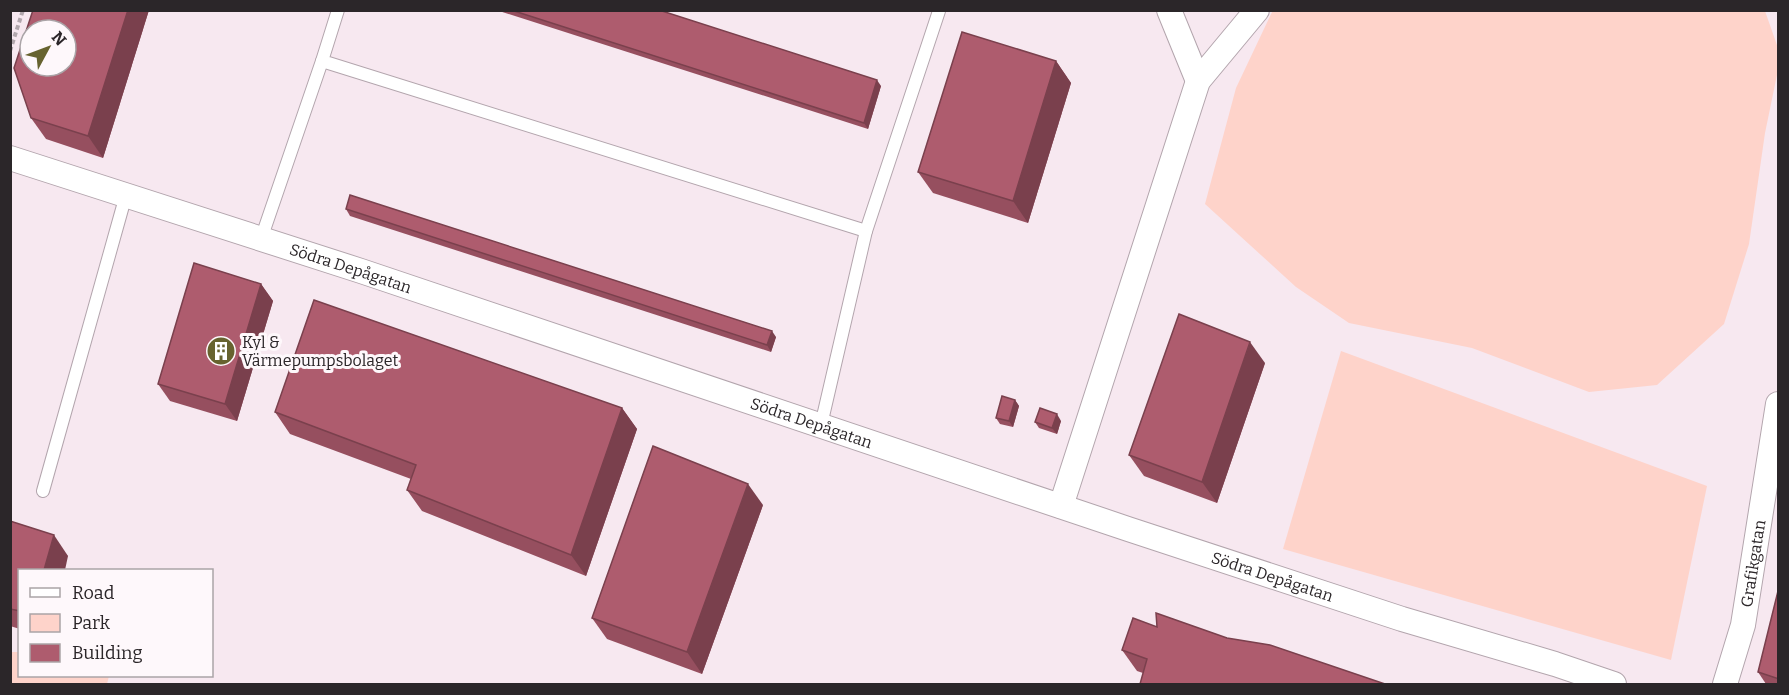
<svg xmlns="http://www.w3.org/2000/svg" width="1789" height="695" viewBox="0 0 1789 695" font-family="Bitter,serif">
<rect width="100%" height="100%" fill="#f7e8f0"/>
<g fill="#fed3ca">
<polygon points="1273,10 1765,11 1778,48 1778,70 1765,133 1749,244 1724,324 1657,385 1589,392 1472,348 1349,323 1296,287 1205,204 1236,88"/>
<polygon points="1341,351 1707,486 1671,660 1283,549"/>
<polygon points="10,652 19,652 20,676 109,676 107,684 11,684"/>
</g>
<g fill="none" stroke-linecap="round" stroke-linejoin="round">
<g stroke="#b3a5ad" stroke-width="14">
<g id="lane">
<polyline points="338,10 322,61 866,231 939,11"/>
<polyline points="261,239 322,61"/>
<polyline points="821,425 866,231"/>
<polyline points="43,491 126,195"/>
</g>
</g>
<g stroke="#b3a5ad" stroke-width="26">
<g id="street">
<polyline points="1169,10 1198,81"/>
<path id="s1" d="M10,158L361,271L1128,529L1402,619L1555,664L1614,684"/>
<polyline points="1061,506 1198,81 1257,10"/>
<path id="s2" d="M1725,684L1743,625L1778,404"/>
</g>
</g>
<polyline stroke="#b1a6ac" stroke-width="4" stroke-dasharray="4.5 3" stroke-linecap="butt" points="10,51 23,10"/>
<use href="#lane" stroke="#fff" stroke-width="12"/>
<use href="#street" stroke="#fff" stroke-width="24"/>
</g>
<g fill="#964f5f">
<polygon points="33,10 149,10 103,158 46,139 31,118"/>
<polygon points="496,10 659,10 881,86 868,129"/>
<polygon points="1056,61 1071,83 1028,223 933,193 918,172"/>
<polygon points="346,209 776,337 771,352 350,216"/>
<polygon points="261,284 273,301 237,421 170,401 158,384"/>
<polygon points="1265,363 1217,503 1144,476 1129,455"/>
<polygon points="1015,400 1019,406 1013,427 1000,424 996,418"/>
<polygon points="622,408 637,429 586,576 422,511 407,490 411,479 290,434 275,412"/>
<polygon points="1061,421 1057,434 1039,428 1035,422"/>
<polygon points="763,505 702,674 607,639 592,618"/>
<polygon points="10,521 68,556 20,570 20,629 10,626"/>
<polygon points="1779,587 1779,684 1766,684 1758,672"/>
<polygon points="1157,627 1227,638 1143,673 1137,671 1122,650"/>
</g>
<g fill="#7a404d">
<polygon points="128,10 149,10 103,158 88,136"/>
<polygon points="1056,61 1071,83 1028,223 1013,201"/>
<polygon points="877,80 881,86 868,129 864,123"/>
<polygon points="261,284 273,301 237,421 225,404"/>
<polygon points="772,331 776,337 771,352 767,345"/>
<polygon points="1250,342 1265,363 1217,503 1202,482"/>
<polygon points="1015,400 1019,406 1013,427 1009,421"/>
<polygon points="622,408 637,429 586,576 571,555"/>
<polygon points="1057,414 1061,421 1057,434 1052,428"/>
<polygon points="748,484 763,505 702,674 687,652"/>
<polygon points="54,535 68,556 65,570 44,570"/>
</g>
<g fill="#ae5c6e" stroke="#7a404d" stroke-width="1.5" fill-rule="evenodd">
<path d="M33,10H128L88,136L31,118L14,68ZM30,30H66V66H30Z"/>
<polygon points="511,10 659,10 877,80 864,123"/>
<polygon points="962,32 1056,61 1013,201 918,172"/>
<polygon points="350,195 772,331 767,345 346,209"/>
<polygon points="194,263 261,284 225,404 158,384"/>
<polygon points="314,300 622,408 571,555 407,490 416,465 275,412"/>
<polygon points="1179,314 1250,342 1202,482 1129,455"/>
<polygon points="1002,396 1015,400 1009,421 996,418"/>
<polygon points="1040,408 1057,414 1052,428 1035,422"/>
<polygon points="653,446 748,484 687,652 592,618"/>
<polygon points="10,521 54,535 44,570 20,570 20,611 10,609"/>
<polygon points="1779,587 1779,679 1758,672"/>
<polygon points="1156,613 1227,638 1270,645 1385,684 1140,684 1147,659 1122,650 1133,618 1157,627"/>
</g>
<defs>
<g id="building-disc" transform="scale(1.5)"><circle r="9.5" fill="#67632f" stroke="#fef8fb"/><path d="M-4-6H4V6H1V3H-1V6H-4ZM-2.5-4.3h1.7v1.8h-1.7ZM.8-4.3h1.7v1.8H.8ZM-2.5-1h1.7V.8h-1.7ZM.8-1h1.7V.8H.8Z" fill="#fff"/></g>
</defs>
<g fill-rule="evenodd">
<use href="#building-disc" x="221" y="351"/>
</g>
<g text-anchor="middle" stroke-width="6" stroke-linejoin="round" paint-order="stroke">
<g font-size="16" fill="#2b2629" stroke="#fef8fb">
<text dy="6" stroke="none"><textPath href="#s1" startOffset="358">Södra Depågatan</textPath></text>
<text dy="6" stroke="none"><textPath href="#s1" startOffset="844">Södra Depågatan</textPath></text>
<text dy="6" stroke="none"><textPath href="#s2" startOffset="124">Grafikgatan</textPath></text>
<text dy="6" stroke="none"><textPath href="#s1" startOffset="1330">Södra Depågatan</textPath></text>
</g>
<g font-size="16" fill="#2b2629" stroke="#fef8fb" text-anchor="start">
<text x="242" y="348">Kyl &amp;<tspan x="242" dy="18">Värmepumpsbolaget</tspan></text>
</g>
</g>
<rect width="1789" height="695" fill="none" stroke="#2b2629" stroke-width="24"/>
<rect x="18" y="569" width="195" height="108" fill="#fef8fb" stroke="#aaa4a7" stroke-width="1.5"/>
<rect x="30" y="588" width="30" height="9" fill="#ffffff" stroke="#aaa4a7" stroke-width="1.5"/>
<text x="72" y="599" font-size="18" fill="#2b2629">Road</text>
<rect x="30" y="614" width="30" height="18" fill="#fed3ca" stroke="#aaa4a7" stroke-width="1.5"/>
<text x="72" y="629" font-size="18" fill="#2b2629">Park</text>
<rect x="30" y="644" width="30" height="18" fill="#ae5c6e" stroke="#aaa4a7" stroke-width="1.5"/>
<text x="72" y="659" font-size="18" fill="#2b2629">Building</text>
<g transform="translate(48 48) rotate(49)"><circle r="28" fill="#fef8fb" stroke="#aaa4a7" stroke-width="1.5"/>
<path d="M0-4.5L10 22L0 15L-10 22Z" fill="#67632f"/>
<text y="-9" font-size="16" font-weight="bold" text-anchor="middle" fill="#2b2629">N</text>
</g>
</svg>
